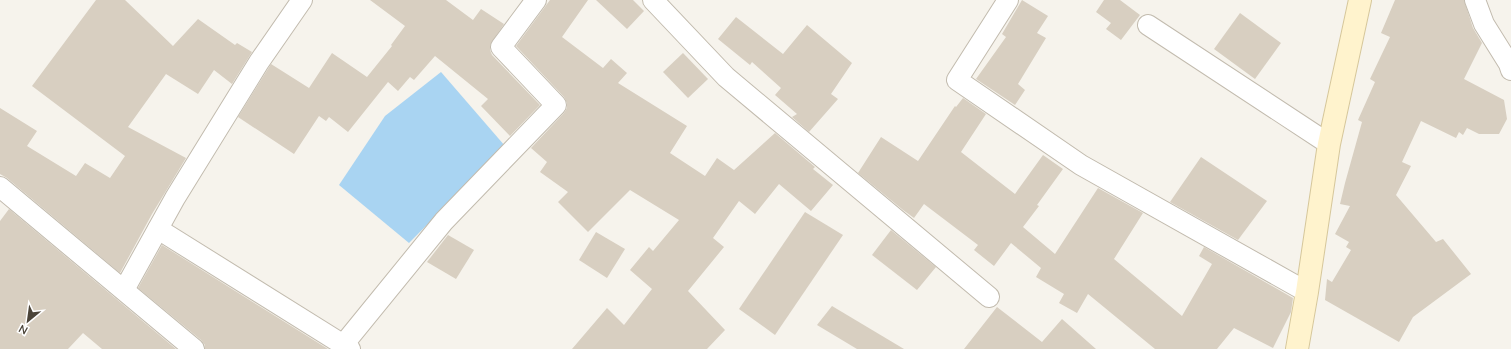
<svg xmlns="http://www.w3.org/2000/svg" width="1511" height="349" viewBox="0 0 1511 349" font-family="Mulish,sans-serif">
<rect width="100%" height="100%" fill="#f6f3ec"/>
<polygon fill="#a9d4f2" points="441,72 505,146 409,243 339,185 385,116"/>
<g fill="#d8cfc1">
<polygon points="96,0 125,0 173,46 198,19 235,45 237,43 252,52 232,84 214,70 198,94 166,74 128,127 186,158 152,214 120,273 7,178 0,174 0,108 37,131 27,146 76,176 85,163 110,178 125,156 32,86"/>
<polygon points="370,0 446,0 473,20 481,9 504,24 490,45 490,50 492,55 540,105 510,136 481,106 488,99 435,56 414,80 410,77 398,91 388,82 348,132 329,117 326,121 319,116 294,154 238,117 271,64 309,88 332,53 367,77 392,46 391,45 405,26"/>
<polygon points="550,0 588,0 562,37 603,68 611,59 627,73 618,83 687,126 670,153 705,176 717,158 734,170 775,133 815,167 813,169 833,185 811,211 779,184 755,214 739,201 713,238 724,247 688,291 725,330 707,349 572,349 607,308 624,325 652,289 630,270 649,247 653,251 679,220 630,190 588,232 558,202 568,192 540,172 547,162 531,148 564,113 567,108 567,103 564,97 516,46"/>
<polygon points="596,0 633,0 644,11 627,29"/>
<polygon points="1022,0 1048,16 1037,33 1046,38 1018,84 1025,90 1015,105 976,79 1006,37 1002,34"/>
<polygon points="1104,0 1120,0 1140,15 1121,40 1106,29 1111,23 1096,12"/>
<polygon points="1395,0 1464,0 1473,28 1482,43 1464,79 1504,100 1507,119 1499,134 1479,134 1467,128 1463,135 1459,132 1456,138 1421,121 1402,162 1411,166 1396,195 1436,242 1443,239 1471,274 1413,317 1399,342 1325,300 1327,279 1332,282 1351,250 1346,247 1349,242 1335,234 1350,206 1340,204 1345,183 1362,122 1358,120 1375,82 1370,79 1390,37 1381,33"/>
<polygon points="1240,13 1281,43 1255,79 1214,49"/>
<polygon points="736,17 783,54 807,25 852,63 831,94 838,99 809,132 792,117 797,114 775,95 781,88 752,62 750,65 718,39"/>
<polygon points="683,53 708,79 688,98 663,72"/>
<polygon points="963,98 986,114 961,152 1015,194 1043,155 1063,169 1037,205 1039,206 1023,227 1055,254 1098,188 1143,213 1114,259 1182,316 1212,264 1199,256 1204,247 1293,298 1291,312 1273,348 1234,328 1217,349 1155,349 1088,294 1077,313 1059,303 1064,294 1036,277 1041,268 1011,243 994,266 974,250 978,245 924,204 914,218 903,210 858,173 881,137 918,161 955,106 956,107"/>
<polygon points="1201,157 1267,201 1238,240 1170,202"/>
<polygon points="9,209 176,349 102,349 83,333 68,349 0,349 0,221"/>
<polygon points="805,212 843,235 775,335 739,309"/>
<polygon points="891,230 936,267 917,290 872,255"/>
<polygon points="596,232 625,249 607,278 579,260"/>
<polygon points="448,235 474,250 456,279 427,262"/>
<polygon points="162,245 328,349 205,349 205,345 201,340 138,288"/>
<polygon points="832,306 904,349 857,349 817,325"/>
<polygon points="997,307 1042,342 1062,319 1096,349 964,349"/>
</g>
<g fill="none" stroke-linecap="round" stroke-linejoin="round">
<g stroke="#c2bbae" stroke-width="22">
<g id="street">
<polyline points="653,0 726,77 989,297"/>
<polyline points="1008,0 957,80 1081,165 1307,292"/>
<polyline points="1475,0 1484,24 1509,64 1511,70"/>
<polyline points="1148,25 1329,144"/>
<polyline points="0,187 194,349"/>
<polyline points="158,229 350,349"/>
<polyline points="124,290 175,198 259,62 302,0"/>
<polyline points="343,345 444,221 556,105 501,47 536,0"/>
</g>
</g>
<g stroke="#d6c79b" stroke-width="24">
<polyline id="secondary" points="1297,349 1307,292 1329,144 1360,0"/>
</g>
<use href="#street" stroke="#fff" stroke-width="20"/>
<use href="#secondary" stroke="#fff3cd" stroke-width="22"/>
</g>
<g transform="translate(28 321) rotate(209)" stroke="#ffffff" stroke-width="3" paint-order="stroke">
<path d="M0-3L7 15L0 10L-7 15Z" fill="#4b4439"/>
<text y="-6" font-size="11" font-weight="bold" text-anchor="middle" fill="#4b4439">N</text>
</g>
</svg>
